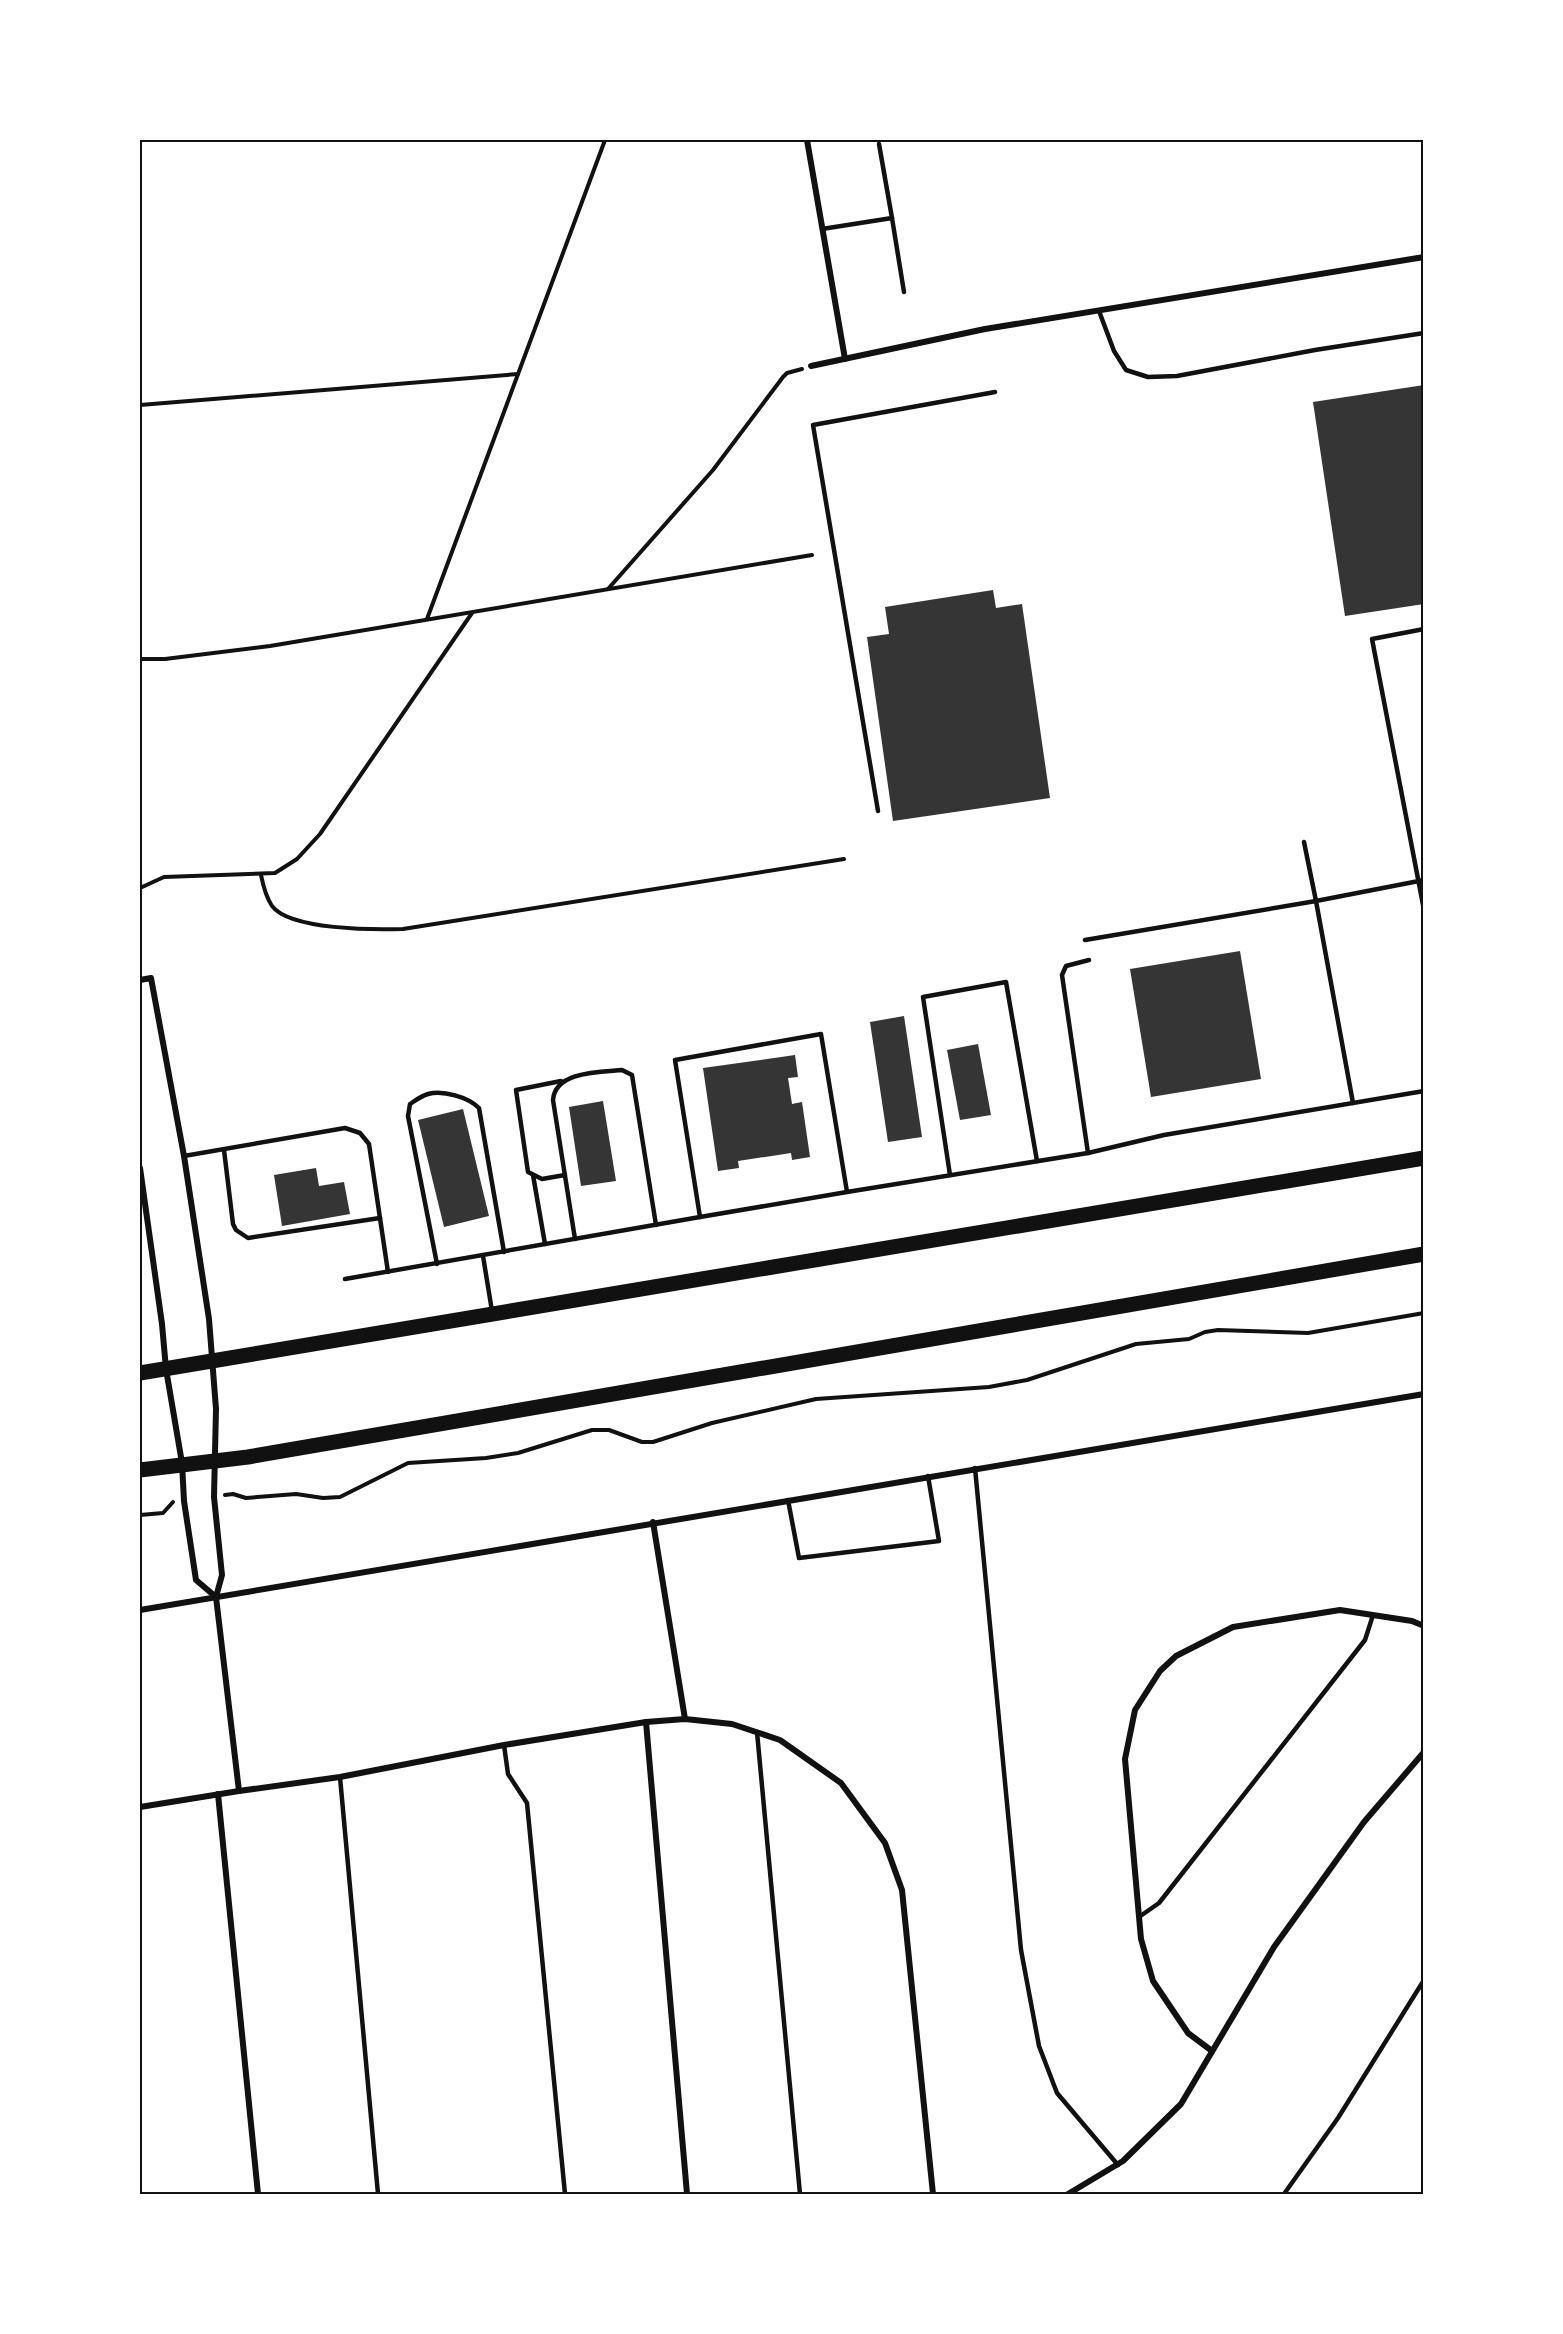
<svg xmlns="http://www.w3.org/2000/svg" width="1563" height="2334" viewBox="0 0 1563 2334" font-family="Figtree,sans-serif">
<rect width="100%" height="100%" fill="#fff"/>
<g fill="#353535">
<polygon points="1424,385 1424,604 1345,616 1313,402"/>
<polygon points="993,590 996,608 1022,604 1050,798 893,821 867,637 889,634 885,607"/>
<polygon points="1240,951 1261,1079 1151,1097 1130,969"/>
<polygon points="904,1016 922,1137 888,1142 870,1022"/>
<polygon points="978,1044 991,1115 960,1120 947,1050"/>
<polygon points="795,1055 798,1077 788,1078 792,1104 802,1102 810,1157 792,1160 791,1153 738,1161 739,1168 718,1171 703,1068"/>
<polygon points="603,1101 616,1181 581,1186 569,1107"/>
<polygon points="463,1109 489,1216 444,1227 418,1120"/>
<polygon points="316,1168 319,1186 344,1182 350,1214 282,1226 274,1175"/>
</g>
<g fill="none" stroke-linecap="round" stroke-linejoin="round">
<g stroke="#111" stroke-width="4">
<polyline points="140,405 518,374"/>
<polyline points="608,589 713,470 783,377 787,373 802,369"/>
<polyline points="427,619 605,140"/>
<polyline points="140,659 165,659 270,646 812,555"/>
<path d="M261,875C263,885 266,897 272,906C290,930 375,930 403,929L844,859"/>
<polyline points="140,888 164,877 275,873 297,859 320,834 472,613"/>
<polyline points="225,1495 233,1494 246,1498 296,1494 323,1498 340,1497 408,1463 486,1458 518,1453 592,1430 609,1430 642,1442 653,1442 712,1423 816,1399 989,1387 1027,1380 1136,1344 1189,1339 1205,1332 1218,1330 1308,1333 1424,1313"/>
<polyline points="140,1515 163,1513 173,1502"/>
</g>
<g stroke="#111" stroke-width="4.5">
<polyline points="892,218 904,292"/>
<polyline points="822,229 892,218 879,144"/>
<polyline points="1099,311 1114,351 1126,370 1148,377 1177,376 1315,350 1424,333"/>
<polyline points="1424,629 1372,639 1424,910"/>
<polyline points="878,811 813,425 995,392"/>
<polyline points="1085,940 1316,901 1304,842"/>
<polyline points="1089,960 1066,966 1062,975 1088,1153 1164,1135 1424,1091"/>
<polyline points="561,1081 516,1090 528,1172 542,1179 565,1175"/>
<polyline points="1353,1103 1316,901 1424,880"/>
<polyline points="224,1150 233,1224 236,1230 248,1238 380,1218"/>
<polyline points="184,1156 345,1128 360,1133 369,1144 388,1272"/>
<polyline points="533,1175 545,1244"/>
<polyline points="950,1175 923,997 1006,982 1037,1161"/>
<polyline points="847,1192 700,1217 675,1060 821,1034 847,1192 1088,1153"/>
<path d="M575,1239L553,1100C555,1071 601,1072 622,1070L632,1075L656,1225"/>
<polyline points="483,1256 492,1311"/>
<path d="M437,1264L408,1116L410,1104C416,1100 421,1096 428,1094C443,1090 468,1097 479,1108L504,1252"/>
<polyline points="345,1279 700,1217"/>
<polyline points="975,1468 1021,1950 1039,2046 1057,2093 1118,2165"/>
<polyline points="788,1500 799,1558 939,1541 928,1476"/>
<polyline points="757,1732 800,2194"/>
<polyline points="504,1745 508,1774 527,1803 565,2194"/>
<polyline points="340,1777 378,2194"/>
<polyline points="1139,1917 1159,1903 1365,1640 1373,1615"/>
<polyline points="1284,2194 1338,2118 1424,1980"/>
</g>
<g stroke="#111" stroke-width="6">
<polyline points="807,140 845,359"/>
<polyline points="811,366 985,329 1424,257"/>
<polyline points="140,980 151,978 184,1156 209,1319 216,1409 214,1497 222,1575 216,1597 239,1791"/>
<polyline points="140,1168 162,1324 166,1369 182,1463 184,1501 196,1580 216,1597"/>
<polyline points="653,1522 685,1719"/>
<polyline points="140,1610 1424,1394"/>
<polyline points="646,1722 687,2194"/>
<polyline points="218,1794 258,2194"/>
<polyline points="140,1807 239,1791 340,1777 504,1745 646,1722 685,1719 732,1724 780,1740 841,1783 885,1843 902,1890 933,2194"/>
<polyline points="1212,2051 1188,2033 1153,1981 1141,1939 1125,1759 1135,1710 1160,1671 1176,1656 1233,1627 1340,1610 1412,1621 1424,1626"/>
<polyline points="1068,2194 1123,2161 1181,2104 1274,1947 1364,1822 1424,1752"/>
</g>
<g stroke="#111" stroke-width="15">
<polyline points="140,1373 1424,1158"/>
<polyline points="140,1470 248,1457 1424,1254"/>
</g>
</g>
<rect width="1563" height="2334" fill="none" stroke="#ffffff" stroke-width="282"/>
<rect x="141" y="141" width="1281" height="2052" fill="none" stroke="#111" stroke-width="2"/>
</svg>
